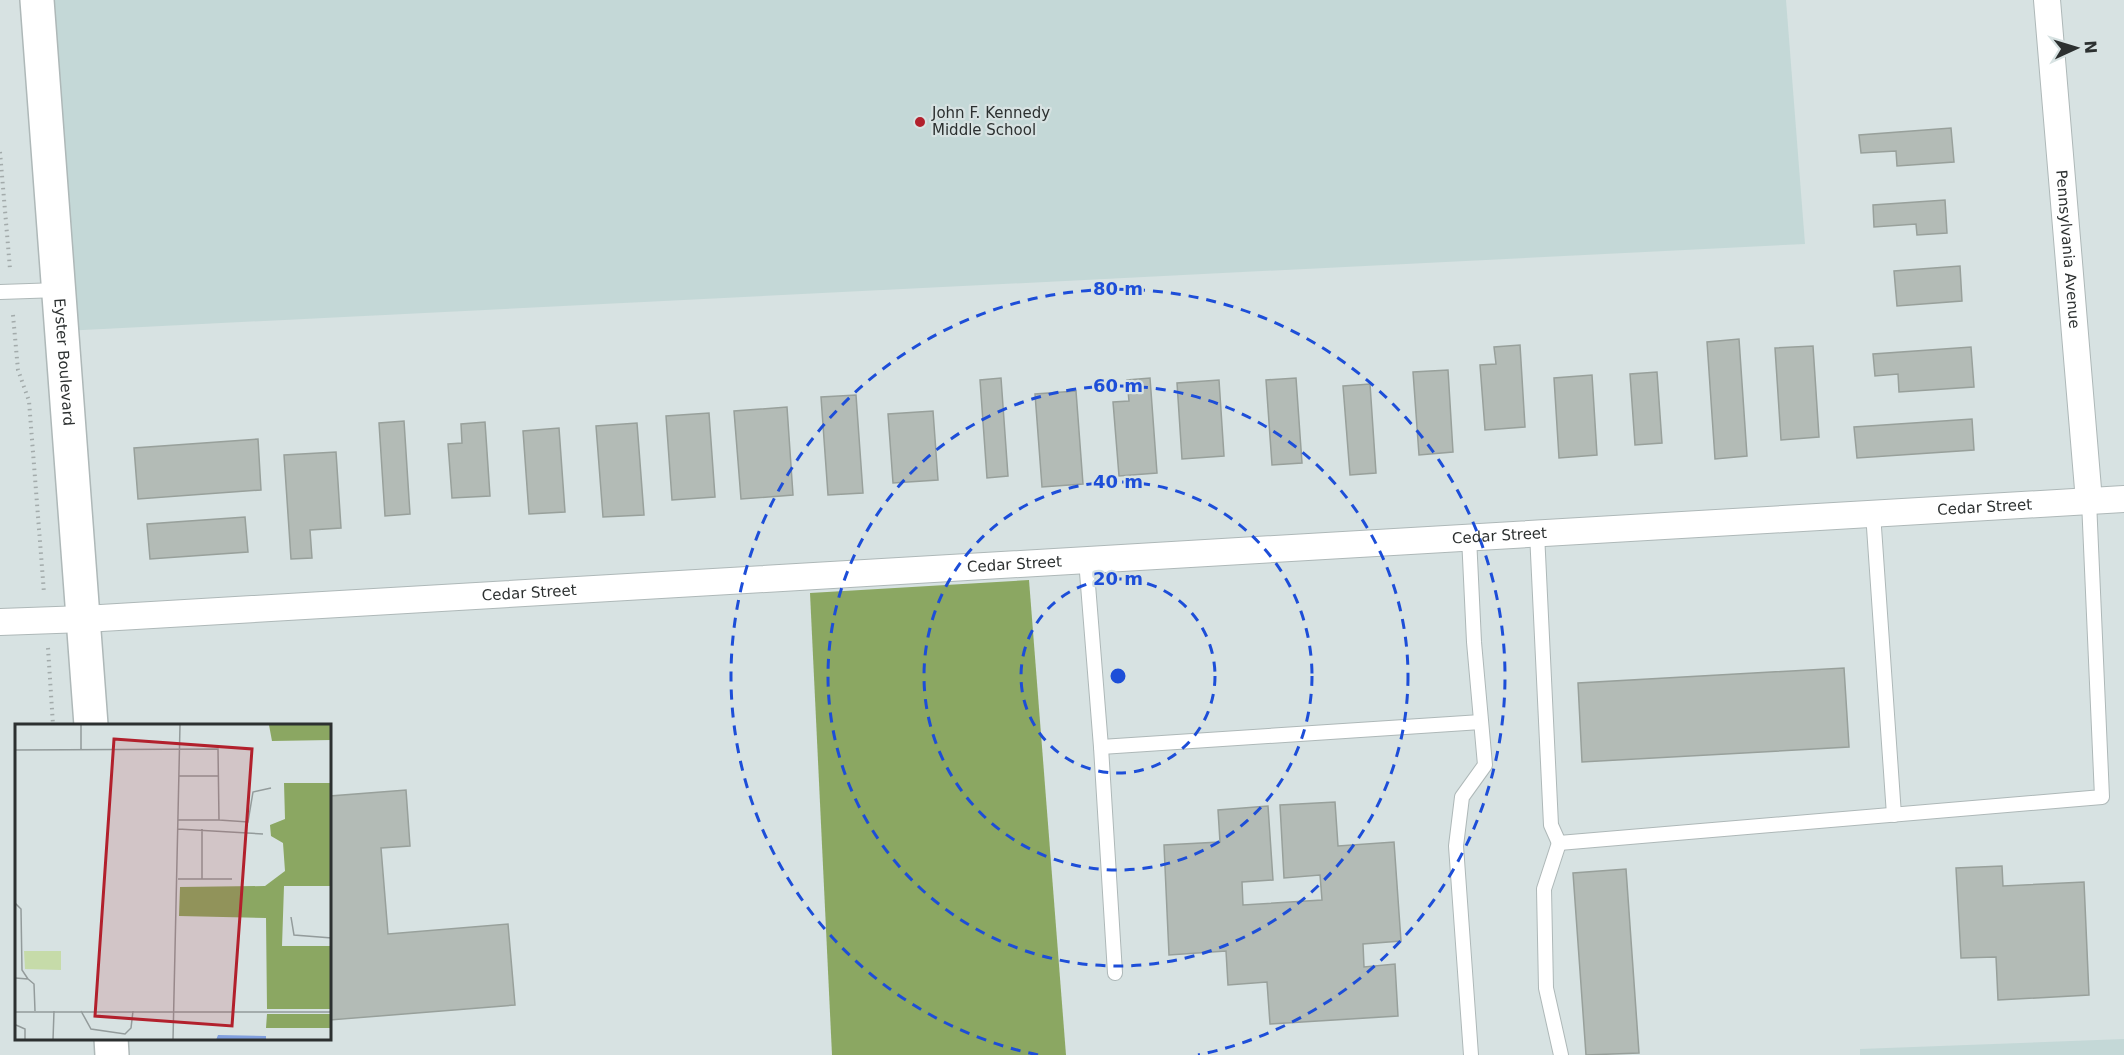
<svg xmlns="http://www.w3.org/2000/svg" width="2124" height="1055" viewBox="0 0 2124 1055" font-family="'DejaVu Sans',sans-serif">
<rect width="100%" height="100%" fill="#d7e2e2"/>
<g fill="#c4d8d7">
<polygon points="34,0 1786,0 1805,244 63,331"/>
<polygon points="2124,1039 2124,1055 1860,1055 1860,1049"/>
</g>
<polygon fill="#8ba762" points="1029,580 1066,1055 832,1055 810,593"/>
<g fill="#b3bbb6" stroke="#98a09b" stroke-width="1.5">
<polygon points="1951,128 1954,162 1897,166 1896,151 1861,153 1859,135"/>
<polygon points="1945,200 1947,233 1917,235 1916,224 1874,227 1873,205"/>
<polygon points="1960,266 1962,301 1897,306 1894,271"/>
<polygon points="1739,339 1747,456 1715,459 1707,342"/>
<polygon points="1520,345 1525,427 1485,430 1480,365 1496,364 1494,347"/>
<polygon points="1813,346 1819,437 1781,440 1775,348"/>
<polygon points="1971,347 1974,387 1899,392 1898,374 1875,376 1873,354"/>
<polygon points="1448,370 1453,452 1419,455 1413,372"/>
<polygon points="1657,372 1662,443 1635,445 1630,374"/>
<polygon points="1592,375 1597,455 1559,458 1554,378"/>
<polygon points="1001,378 1008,476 987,478 980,380"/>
<polygon points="1150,378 1157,473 1119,476 1113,402 1129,401 1127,380"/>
<polygon points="1296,378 1302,463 1272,465 1266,380"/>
<polygon points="1219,380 1224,456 1182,459 1177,383"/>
<polygon points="1370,384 1376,473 1350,475 1343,386"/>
<polygon points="1076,391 1083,484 1042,487 1035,394"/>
<polygon points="856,395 863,493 828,495 821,397"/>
<polygon points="787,407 793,495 741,499 734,411"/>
<polygon points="933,411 938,480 893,483 888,414"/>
<polygon points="709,413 715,497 672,500 666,416"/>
<polygon points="1972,419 1974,450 1857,458 1854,427"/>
<polygon points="404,421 410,514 385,516 379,423"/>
<polygon points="485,422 490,496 452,498 448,444 462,443 461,424"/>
<polygon points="637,423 644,515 603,517 596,426"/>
<polygon points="559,428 565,512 529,514 523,431"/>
<polygon points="258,439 261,490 138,499 134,448"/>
<polygon points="336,452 341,528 310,530 312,558 291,559 284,455"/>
<polygon points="245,517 248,552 150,559 147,524"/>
<polygon points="1844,668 1849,747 1582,762 1578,683"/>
<polygon points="406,790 410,846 381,848 388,934 508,924 515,1005 330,1020 330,796"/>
<polygon points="1335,802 1338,846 1394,842 1401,941 1363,944 1364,967 1395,964 1398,1016 1270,1024 1267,982 1228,985 1226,951 1169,955 1164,845 1220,842 1218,810 1268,806 1273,880 1242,882 1243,905 1322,900 1320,875 1284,878 1280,805"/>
<polygon points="2002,866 2003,886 2084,882 2089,995 1998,1000 1996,957 1961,958 1956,868"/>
<polygon points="1626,869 1639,1053 1586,1055 1573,873"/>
</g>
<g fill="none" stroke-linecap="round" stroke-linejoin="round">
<g stroke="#aeb8b8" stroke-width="16">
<g id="lane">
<polyline points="0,292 59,290"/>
<polyline points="1873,513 1894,815"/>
<polyline points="1537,533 1551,825 1559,843 2102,797 2089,501"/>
<polyline points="1469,537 1474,642 1485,765 1462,797 1456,846 1471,1055"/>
<polyline points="1086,560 1101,747 1115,973"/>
<polyline points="1101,747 1481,722"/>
<polyline points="1559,843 1544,889 1546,988 1561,1055"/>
</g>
</g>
<g stroke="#aeb8b8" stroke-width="28">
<g id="street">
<path id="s1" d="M2047,0L2089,501"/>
<path id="s2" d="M0,622L84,619L2124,499"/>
</g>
</g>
<g stroke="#aeb8b8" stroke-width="36">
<g id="secondary">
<path id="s3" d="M37,0L91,725"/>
<polyline points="111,1038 112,1055"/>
</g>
</g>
<g stroke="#a3abab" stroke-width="4" stroke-dasharray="1.5 4.5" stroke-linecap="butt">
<polyline points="0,152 10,269"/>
<polyline points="13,315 18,370 29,401 44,593"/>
<polyline points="48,648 53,725"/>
</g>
<use href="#lane" stroke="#fff" stroke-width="14"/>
<use href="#street" stroke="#fff" stroke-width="26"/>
<use href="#secondary" stroke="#fff" stroke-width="33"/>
</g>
<g fill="none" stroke="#1d4ed8" stroke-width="3" stroke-dasharray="10 8">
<circle cx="1118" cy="676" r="97"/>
<circle cx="1118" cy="676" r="194"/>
<circle cx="1118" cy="676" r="290"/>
<path d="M1038 1055A387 387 0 1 1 1198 1055"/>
</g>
<circle fill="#b2202c" stroke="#d7e2e2" stroke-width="2" cx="920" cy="122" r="6"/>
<g text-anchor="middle" stroke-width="4.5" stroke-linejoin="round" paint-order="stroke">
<g font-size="15" fill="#2c3030" stroke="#d7e2e2" text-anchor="start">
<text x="932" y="118">John F. Kennedy<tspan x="932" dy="17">Middle School</tspan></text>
</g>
<g font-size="15" fill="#2c3030" stroke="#d7e2e2">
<text dy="5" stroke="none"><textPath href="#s1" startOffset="250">Pennsylvania Avenue</textPath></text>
<text dy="5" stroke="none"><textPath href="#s3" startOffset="363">Eyster Boulevard</textPath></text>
<text dy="5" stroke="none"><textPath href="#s2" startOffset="1988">Cedar Street</textPath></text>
<text dy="5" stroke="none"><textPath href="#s2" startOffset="1502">Cedar Street</textPath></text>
<text dy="5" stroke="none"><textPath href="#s2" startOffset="1016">Cedar Street</textPath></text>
<text dy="5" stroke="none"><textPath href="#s2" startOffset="530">Cedar Street</textPath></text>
</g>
</g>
<g transform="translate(15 724)">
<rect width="316" height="316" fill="#d7e2e2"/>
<path d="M9,227H46V246L10,245Z" fill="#c6dba9"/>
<path d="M254,1H316V16L257,17ZM269,59H316V162H269L267,222H316V285H252L251,194L164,192L165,163L250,162L270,147L268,119L256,112L255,101L270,95ZM252,290H316V304H251Z" fill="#8ba762"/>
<path d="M203,311L251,312V316H201Z" fill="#809fde"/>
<path fill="none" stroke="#939b9b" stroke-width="1.5" d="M66,25V1M0,26L203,25L204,96H163M164,52H203M204,96L233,98L238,68L256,64M163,105L248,110M163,155H217M187,155V105M0,179L6,185L7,246L13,255M276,193L279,211L317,214M0,254L13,255L19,260L20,287M66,287L76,305L110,310L116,304L118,287M0,288H317M1,301L10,305V316M38,316L39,287M158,316L165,1"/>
<path fill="#b2202c" fill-opacity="0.15" stroke="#b2202c" stroke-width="3" d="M99,15L237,25L217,302L80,292Z"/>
<rect width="316" height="316" fill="none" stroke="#2c3030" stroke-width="3"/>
</g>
<circle cx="1118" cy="676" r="9" fill="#1d4ed8" stroke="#d7e2e2" stroke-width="3"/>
<g font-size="18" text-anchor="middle" font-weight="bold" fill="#1d4ed8" stroke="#d7e2e2" stroke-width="4.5" stroke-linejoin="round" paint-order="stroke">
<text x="1118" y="295">80 m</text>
<text x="1118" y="392">60 m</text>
<text x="1118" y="488">40 m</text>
<text x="1118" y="585">20 m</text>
</g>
<g transform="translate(2076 48) rotate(86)" stroke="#d7e2e2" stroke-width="4.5" paint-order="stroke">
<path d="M0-4.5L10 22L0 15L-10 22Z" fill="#2c3030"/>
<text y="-9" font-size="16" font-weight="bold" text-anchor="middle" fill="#2c3030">N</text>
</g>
</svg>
